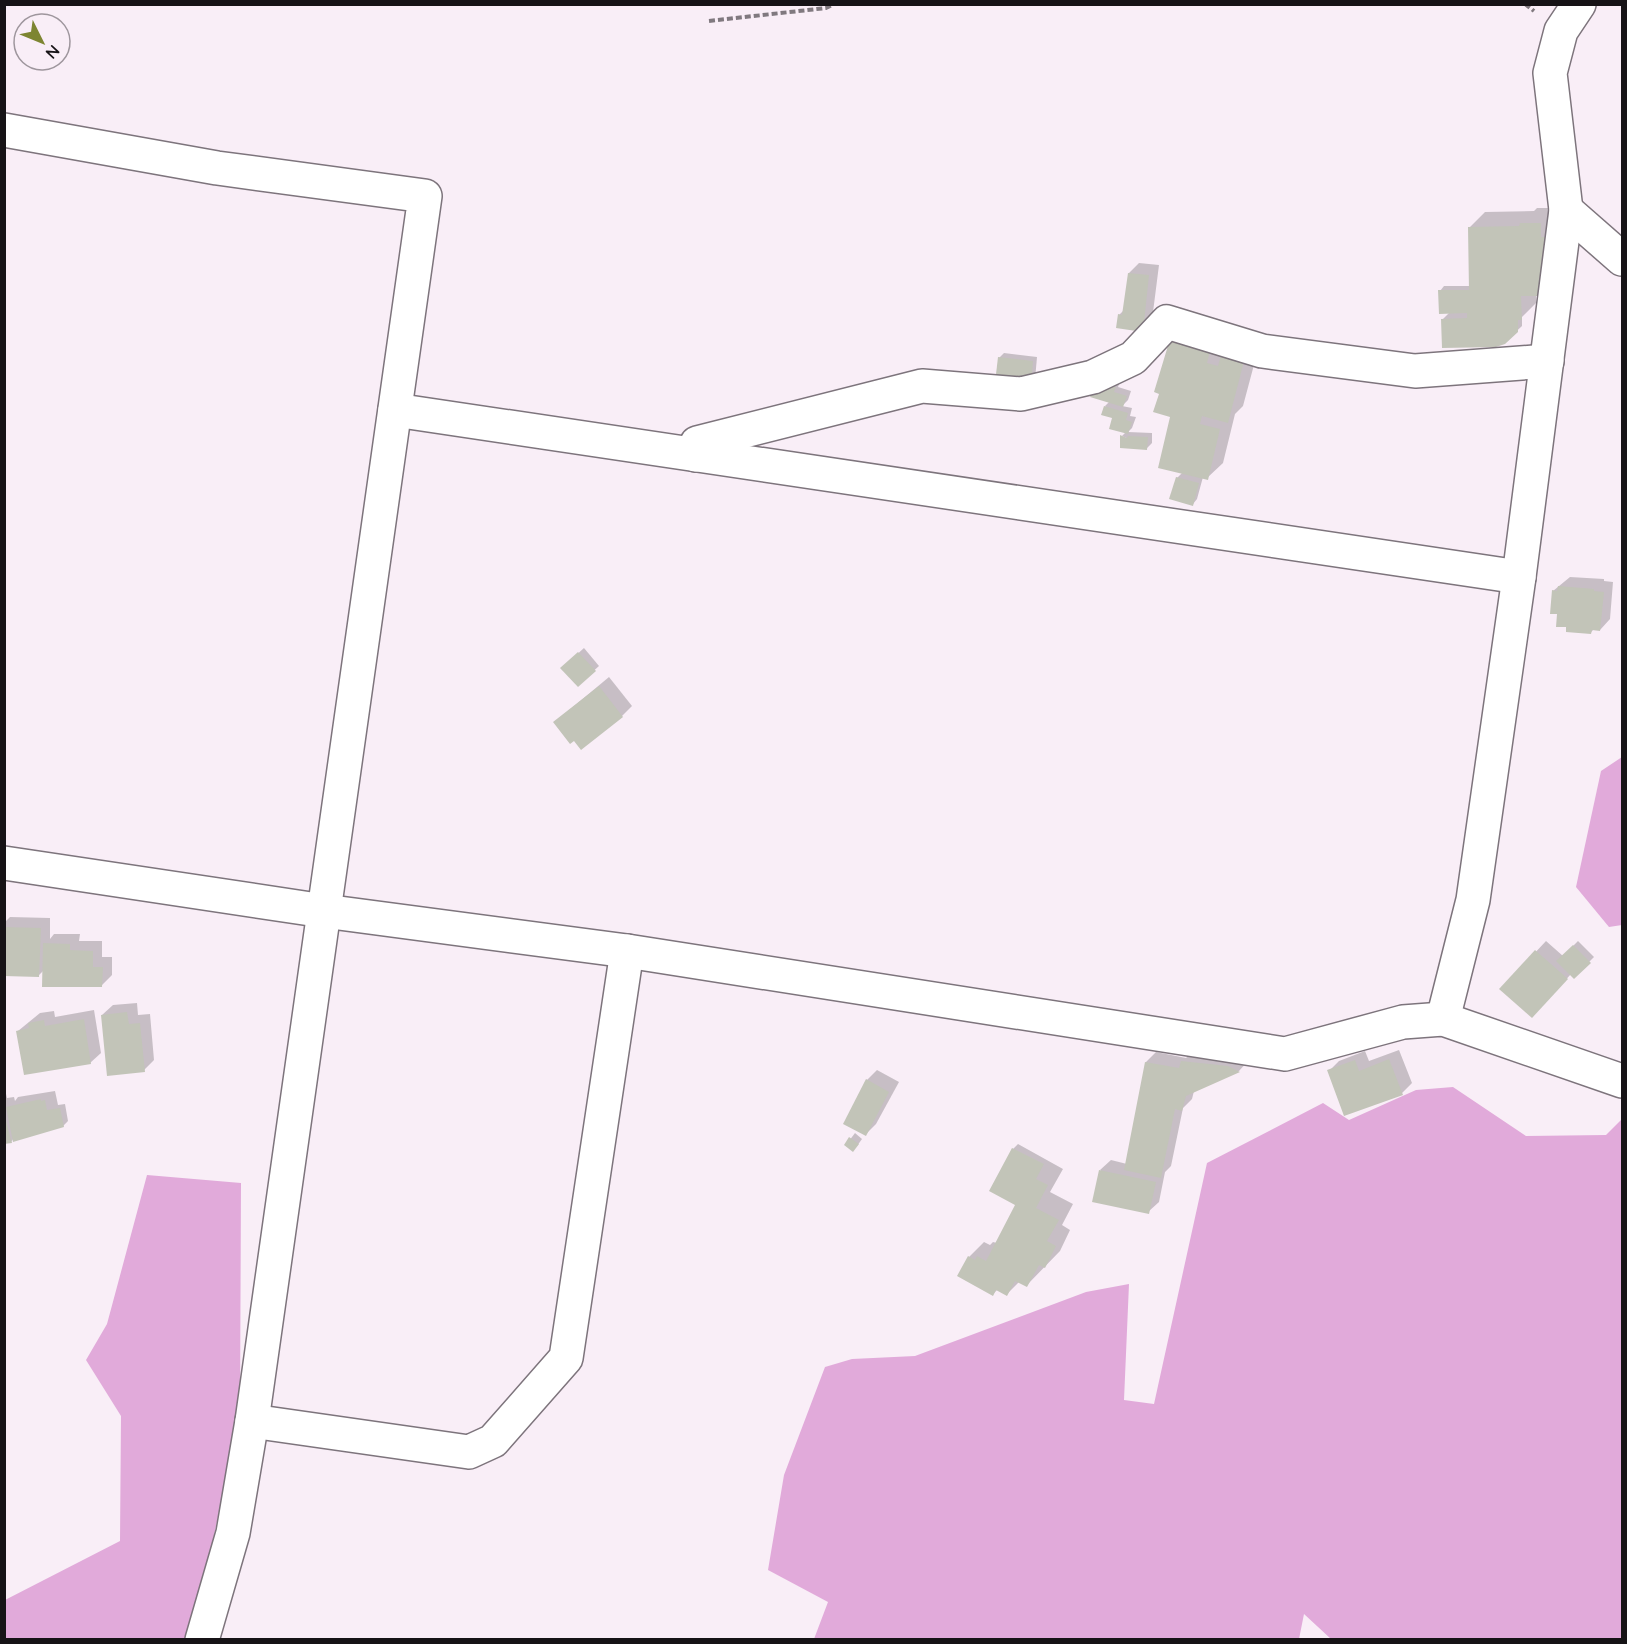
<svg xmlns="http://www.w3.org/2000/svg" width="1627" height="1644" viewBox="0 0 1627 1644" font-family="Quicksand,sans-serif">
<rect width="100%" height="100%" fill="#f9eef7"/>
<g fill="#e1aada">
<polygon points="1622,757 1622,925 1609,927 1576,887 1601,771"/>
<polygon points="1453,1087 1526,1136 1606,1135 1622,1119 1622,1639 1331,1639 1304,1614 1299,1639 814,1639 828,1602 768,1570 784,1475 825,1367 852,1359 915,1356 1086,1292 1129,1284 1124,1400 1154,1404 1207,1163 1323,1103 1349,1120 1416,1090"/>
<polygon points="147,1175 241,1183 240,1411 202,1593 187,1639 5,1640 5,1600 120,1541 121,1416 86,1360 107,1324"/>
</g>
<g fill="#0003">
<polygon points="1537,208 1556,208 1536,294 1536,303 1522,317 1522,326 1504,343 1442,320 1450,312 1440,291 1444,286 1471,286 1470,227 1485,212 1534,211"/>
<polygon points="1139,263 1159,265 1152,320 1142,330 1119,315 1124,310 1129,273"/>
<polygon points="1172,340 1259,346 1243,406 1235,414 1223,463 1207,478 1203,477 1197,499 1193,504 1177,478 1183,472 1172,416 1160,393"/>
<polygon points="1004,353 1037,357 1035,380 999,358"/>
<polygon points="1120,382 1118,387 1131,391 1128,400 1122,406 1132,408 1130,416 1136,417 1132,428 1128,432 1152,433 1152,443 1147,448 1122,436 1126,432 1105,406 1110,401 1094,391"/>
<polygon points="1570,577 1604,579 1604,581 1613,582 1610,619 1600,630 1594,629 1591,632 1567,626 1559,613 1553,591"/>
<polygon points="584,648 599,666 578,685 562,668"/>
<polygon points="609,677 632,706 622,716 555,722"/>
<polygon points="10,917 50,918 50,939 54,934 80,934 79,941 102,941 102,957 112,957 112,975 102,985 44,970 38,976 4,974 4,923"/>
<polygon points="1546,941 1563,956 1578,941 1594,957 1574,977 1571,974 1542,1006 1501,989"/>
<polygon points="137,1003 138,1015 150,1014 154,1060 144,1070 102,1015 113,1005"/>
<polygon points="94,1010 101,1053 90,1063 18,1031 40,1013 54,1011 55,1017"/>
<polygon points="1399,1050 1412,1083 1402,1093 1329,1071 1339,1061 1365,1051 1369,1061"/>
<polygon points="1193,1051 1248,1061 1239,1071 1194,1091 1192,1099 1183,1108 1171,1166 1165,1172 1159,1202 1148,1212 1100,1170 1111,1160 1127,1164 1146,1062 1156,1052 1186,1058"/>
<polygon points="877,1070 899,1082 876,1124 866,1134 867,1080"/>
<polygon points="4,1085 7,1098 14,1097 15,1101 18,1097 55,1091 58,1105 65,1104 68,1121 63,1126 14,1138 11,1142 4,1143"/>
<polygon points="855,1133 862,1139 857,1146 846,1145"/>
<polygon points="1018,1144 1063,1169 1050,1192 1073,1204 1062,1225 1070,1230 1060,1251 1027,1285 1020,1281 1007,1294 998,1289 993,1294 969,1257 984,1242 990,1245 993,1242 997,1243 1017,1205 1013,1149"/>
</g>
<g fill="#c2c4b8">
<polygon points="1520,223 1541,223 1541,237 1547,237 1546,296 1521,296 1522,320 1518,320 1518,332 1505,344 1496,347 1442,348 1441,319 1467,318 1467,313 1439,314 1438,290 1469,290 1468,227 1519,226"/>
<polygon points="1128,273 1149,275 1143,332 1116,328 1118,314 1122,315"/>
<polygon points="1170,339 1210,351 1207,363 1218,366 1221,355 1244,361 1228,423 1202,416 1200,424 1220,429 1208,480 1158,468 1170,417 1153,412 1159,394 1154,392"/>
<polygon points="998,357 1033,361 1031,386 995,383"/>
<polygon points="1105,384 1116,387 1114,392 1127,396 1123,407 1090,397 1093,390 1102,392"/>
<polygon points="1104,406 1128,413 1126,420 1132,422 1128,434 1109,429 1112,418 1101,415"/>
<polygon points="1120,435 1127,438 1128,436 1148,437 1147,450 1120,448"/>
<polygon points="1176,477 1199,483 1193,506 1169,499"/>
<polygon points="1558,586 1594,589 1594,591 1604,592 1600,631 1592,630 1591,634 1566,632 1566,627 1556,627 1557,614 1550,614 1552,590 1557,591"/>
<polygon points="578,652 596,671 578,687 560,668"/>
<polygon points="599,686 623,717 581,750 574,741 570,744 553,722"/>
<polygon points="4,927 41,928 39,977 4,976"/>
<polygon points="43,943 70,944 70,950 93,951 93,967 103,967 102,987 42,987"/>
<polygon points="1573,945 1591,963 1574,979 1556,961"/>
<polygon points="1535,950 1568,979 1532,1018 1499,989"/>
<polygon points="127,1012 129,1024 140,1023 145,1072 107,1076 101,1015"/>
<polygon points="84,1019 91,1064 24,1075 16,1031 29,1028 28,1023 44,1020 45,1026"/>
<polygon points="1389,1059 1403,1095 1344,1116 1327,1070 1355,1060 1359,1071"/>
<polygon points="1181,1061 1228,1066 1240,1072 1186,1096 1182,1111 1175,1109 1161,1178 1124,1170 1145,1062 1179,1068"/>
<polygon points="866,1079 889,1092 866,1136 843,1124"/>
<polygon points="41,1099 41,1101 45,1100 47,1110 60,1108 64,1127 13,1142 6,1107"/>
<polygon points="4,1114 12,1143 4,1144"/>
<polygon points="849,1137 859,1144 853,1152 844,1145"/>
<polygon points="1012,1148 1044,1164 1036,1179 1048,1185 1036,1208 1059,1220 1047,1241 1056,1246 1045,1268 1039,1265 1027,1287 1015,1281 1007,1296 996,1290 993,1296 957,1276 968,1256 975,1260 977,1256 986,1261 1015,1205 989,1191"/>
<polygon points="1099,1170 1156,1182 1149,1214 1092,1202"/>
</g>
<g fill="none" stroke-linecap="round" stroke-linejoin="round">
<g stroke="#7d747c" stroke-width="36">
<g id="minor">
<polyline points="4,130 217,168 425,196 252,1421 233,1533 202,1640"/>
<polyline points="1566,210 1622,259"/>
<polyline points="395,410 1519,577"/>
<polyline points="696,455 697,443 922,386 1021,394 1093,377 1133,358 1167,322 1262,351 1415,371 1547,361"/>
<polyline points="4,863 324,911 627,951 1285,1054 1403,1022 1443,1019 1622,1081"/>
<polyline points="1443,1019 1473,900 1519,577 1566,210 1550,73 1561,31 1579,4"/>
<polyline points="252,1421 469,1452 493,1441 566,1358 627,951"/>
</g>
</g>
<g stroke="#80797f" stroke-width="4" stroke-dasharray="6 3" stroke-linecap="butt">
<polyline points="1525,4 1534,11"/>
<polyline points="709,21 826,8 834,4"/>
</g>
<use href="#minor" stroke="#fff" stroke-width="33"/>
</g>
<rect width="1627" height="1644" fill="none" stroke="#161316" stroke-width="12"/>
<g transform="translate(42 42) rotate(133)"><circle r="28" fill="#f9eef7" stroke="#9e969d" stroke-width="1.5"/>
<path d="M0-4.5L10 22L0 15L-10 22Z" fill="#7d8531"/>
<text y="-9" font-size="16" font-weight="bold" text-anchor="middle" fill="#161316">N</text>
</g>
</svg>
